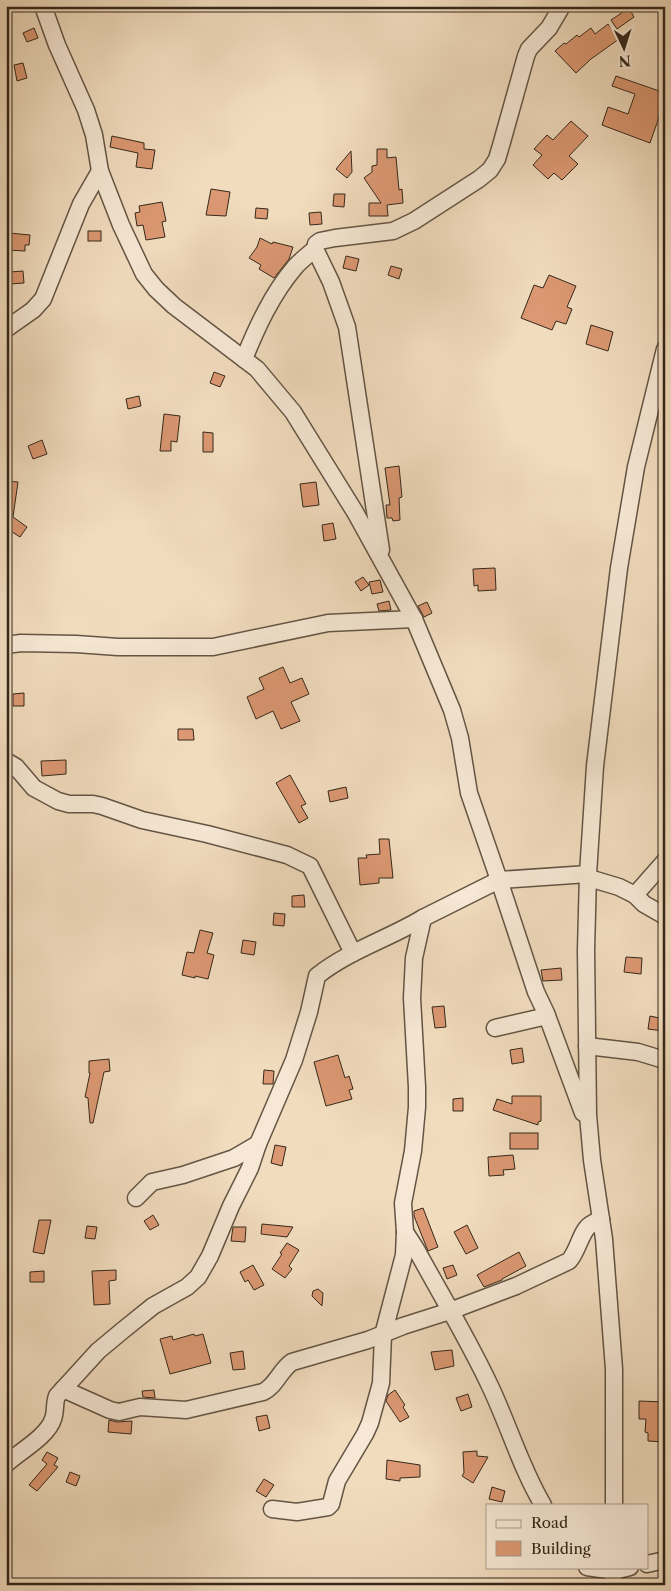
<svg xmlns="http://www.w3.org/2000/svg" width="671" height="1591" viewBox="0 0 671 1591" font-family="'Libre Caslon Text',serif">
<rect width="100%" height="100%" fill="#f1dcbe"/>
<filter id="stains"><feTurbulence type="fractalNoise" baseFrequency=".004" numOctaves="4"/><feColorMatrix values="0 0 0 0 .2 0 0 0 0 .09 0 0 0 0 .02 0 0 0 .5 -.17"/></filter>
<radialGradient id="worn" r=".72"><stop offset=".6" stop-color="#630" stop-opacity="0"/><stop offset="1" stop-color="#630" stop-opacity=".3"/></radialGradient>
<g fill="#db9872" stroke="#35281b">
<polygon points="629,8 634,17 617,29 611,20"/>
<polygon points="608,24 619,39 591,59 576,73 555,51 564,43 566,44 577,35 579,37 591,28 595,34"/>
<polygon points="34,28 38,38 27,42 23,33"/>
<polygon points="23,63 27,78 17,81 14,65"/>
<polygon points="616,76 665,93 665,100 650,143 602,125 608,107 628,114 635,94 612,86"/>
<polygon points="571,121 588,136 569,156 578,164 562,180 554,173 548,179 533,165 542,155 534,149 547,135 553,140"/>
<polygon points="112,136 144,143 144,149 155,150 152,169 136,167 138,153 110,147"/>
<polygon points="377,149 387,149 387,158 396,157 399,190 402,189 403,203 387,205 388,216 369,216 369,203 381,203 364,178 372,172 372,166 377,165"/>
<polygon points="351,151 352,172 347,178 336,169"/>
<polygon points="211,189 230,192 226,216 206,215"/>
<polygon points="334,194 345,194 344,207 333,206"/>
<polygon points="162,202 166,221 162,222 165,237 146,240 143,225 137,226 135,213 140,212 139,206"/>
<polygon points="256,208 268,209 267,219 255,218"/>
<polygon points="321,212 322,224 310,225 309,213"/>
<rect x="88" y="231" width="13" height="10"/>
<polygon points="9,233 30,235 29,245 25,245 25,251 7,250"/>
<polygon points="260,238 272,244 273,242 293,247 289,259 274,278 259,269 261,265 249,258 257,247"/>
<polygon points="346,256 359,259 356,271 343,268"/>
<polygon points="391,266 402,269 399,279 388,275"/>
<polygon points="23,271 24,283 10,284 10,272"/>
<polygon points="549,275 576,286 567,307 572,309 566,324 556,321 552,330 521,318 534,285 543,288"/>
<polygon points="591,325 613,332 608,351 586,344"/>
<polygon points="214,372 225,376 220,387 210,383"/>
<polygon points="139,396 141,406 128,409 126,399"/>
<polygon points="164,414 180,416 177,442 171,441 171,451 160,451"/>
<polygon points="203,432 213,433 213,452 203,452"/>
<polygon points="42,440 47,454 33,459 28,446"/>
<polygon points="399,466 402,497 399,498 400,520 393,521 392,518 387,518 386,505 390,505 385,468"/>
<polygon points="6,481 18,482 13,517 27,527 20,537 6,528"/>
<polygon points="316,482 319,505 303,507 300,484"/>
<polygon points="333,523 336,539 324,541 322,525"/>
<polygon points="495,568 496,590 478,591 478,585 474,586 473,569"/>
<polygon points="363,577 369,585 361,591 355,582"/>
<polygon points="380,580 383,592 372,594 369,582"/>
<polygon points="389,601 391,610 379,611 377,604"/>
<polygon points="427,602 432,613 424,617 418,606"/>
<polygon points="283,667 290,683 302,678 309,694 291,702 300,721 281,729 273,711 256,719 247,697 264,689 259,678"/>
<polygon points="24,693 24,706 13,706 13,694"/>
<polygon points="178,729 193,729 194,740 178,740"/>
<polygon points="66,760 66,774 42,776 41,761"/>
<polygon points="290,775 306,804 301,806 308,818 299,823 276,783"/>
<polygon points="346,787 348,798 330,802 328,791"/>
<polygon points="379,839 389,839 393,878 379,878 379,883 360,885 358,858 367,858 366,855 380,854"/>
<polygon points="304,895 305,907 292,907 292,896"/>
<polygon points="274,913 285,914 284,926 273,925"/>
<polygon points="200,930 213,933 207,953 214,955 208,979 195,976 195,978 182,975 187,952 194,953"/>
<polygon points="243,940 256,942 254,955 241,953"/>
<polygon points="626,957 642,958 641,974 624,972"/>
<polygon points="561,968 562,980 543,981 541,970"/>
<polygon points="444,1006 446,1027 435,1028 432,1007"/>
<polygon points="650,1016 664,1019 663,1031 648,1029"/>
<polygon points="522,1048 524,1062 512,1064 510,1050"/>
<polygon points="338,1055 345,1078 349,1076 353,1089 349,1090 352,1099 326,1106 314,1062"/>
<polygon points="109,1059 110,1071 104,1072 93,1123 90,1123 88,1098 85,1097 90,1073 89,1073 89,1061"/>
<polygon points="264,1070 274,1071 273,1084 263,1084"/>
<polygon points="512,1096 541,1096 541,1121 538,1122 538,1125 493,1110 497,1099 512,1104"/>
<polygon points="463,1098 463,1111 453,1111 453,1099"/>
<rect x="510" y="1133" width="28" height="16"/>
<polygon points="275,1145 286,1147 282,1166 271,1163"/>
<polygon points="513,1155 515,1169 503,1170 504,1175 489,1176 488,1157"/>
<polygon points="423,1208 438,1247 428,1251 414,1216 414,1211"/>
<polygon points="153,1215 159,1225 150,1230 144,1221"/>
<polygon points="39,1220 51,1220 44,1254 33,1252"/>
<polygon points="262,1224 293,1227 287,1237 261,1234"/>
<polygon points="467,1225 478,1248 466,1254 454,1232"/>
<polygon points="87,1226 97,1227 95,1239 85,1238"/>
<polygon points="233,1227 246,1227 245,1242 231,1241"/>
<polygon points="287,1243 299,1250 289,1266 292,1269 285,1278 272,1269 282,1254 280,1253"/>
<polygon points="519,1252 526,1266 502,1279 502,1280 484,1287 477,1275"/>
<polygon points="253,1265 264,1285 254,1290 248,1280 245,1282 240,1272"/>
<polygon points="453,1265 457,1275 447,1279 443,1268"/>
<polygon points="116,1270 116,1280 109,1281 110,1304 94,1305 92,1271"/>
<polygon points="44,1271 44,1282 30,1282 30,1272"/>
<polygon points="318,1289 323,1293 322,1306 312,1296 313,1291"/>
<polygon points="194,1334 195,1336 203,1334 211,1363 170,1374 160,1339 172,1336 173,1340"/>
<polygon points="452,1350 454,1366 435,1370 431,1352"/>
<polygon points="243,1351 245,1369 233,1370 230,1353"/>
<polygon points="154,1390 155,1398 143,1397 142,1391"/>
<polygon points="395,1390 405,1405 403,1407 409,1417 400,1422 386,1401 388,1395"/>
<polygon points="468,1394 472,1407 461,1411 456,1398"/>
<polygon points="639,1401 665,1402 664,1442 648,1441 648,1433 645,1432 646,1419 639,1419"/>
<polygon points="267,1415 270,1428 259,1431 256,1417"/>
<polygon points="109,1420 117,1422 132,1421 131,1434 108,1432"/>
<polygon points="477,1451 477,1456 488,1457 473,1483 462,1476 464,1473 463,1452"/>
<polygon points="47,1452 58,1458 54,1465 58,1467 37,1491 29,1485 47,1464 42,1460"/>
<polygon points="387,1460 420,1465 420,1477 400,1478 400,1481 386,1479"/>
<polygon points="70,1472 80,1476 76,1486 66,1482"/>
<polygon points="264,1479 274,1485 266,1497 256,1491"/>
<polygon points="492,1487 505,1491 502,1502 489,1499"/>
</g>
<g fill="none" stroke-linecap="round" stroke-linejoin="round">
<g stroke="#645544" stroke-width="19">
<g id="minor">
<polyline points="43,6 57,45 86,110 94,135 100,171 121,225 144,274 156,289 174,306 257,369 293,412 355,512 414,619 452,710 460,738 469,793 499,880 588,874"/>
<polyline points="6,329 33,310 43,299 81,204 100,171"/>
<path d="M244,359C257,327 272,294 295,267C300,261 308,255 315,249"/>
<polyline points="381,550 347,327 331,282 315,249 316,244 320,241 335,238 393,231 414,221 479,179 490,170 497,159 502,142 526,56 529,49 549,28 562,6"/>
<polyline points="6,645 21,643 76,644 118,647 213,647 328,623 414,619"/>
<polyline points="6,761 16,767 34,788 58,801 69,804 93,804 102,806 142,820 207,834 287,855 310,866 353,953"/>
<polyline points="589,878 619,887 635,895 665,861"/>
<polyline points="635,895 644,904 665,916"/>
<polyline points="495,1028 547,1016"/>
<polyline points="587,1046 638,1052 661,1059 665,1056"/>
<polyline points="136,1198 152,1182 183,1175 234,1158 258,1144"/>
<path d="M405,1232L416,1249C441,1295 468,1339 490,1386C509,1426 521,1468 543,1505"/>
<path d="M63,1389L110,1410L119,1412L140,1407L186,1410L263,1392C276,1386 280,1370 292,1362L368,1340L403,1326L450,1311L516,1286L569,1261C578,1251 581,1231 590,1225C593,1223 597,1221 601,1219"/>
<path d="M6,1464C19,1452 48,1436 53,1419C56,1412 54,1403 57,1396L98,1351L122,1331L153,1306L187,1287L198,1277L210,1256L231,1206L250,1168L258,1144L294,1060L309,1012L317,976C348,951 388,939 423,918"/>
<polyline points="614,1505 614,1369 604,1239 592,1160 588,1115 586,950 588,874 595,766 619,568 636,467 665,349"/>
<polyline points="272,1509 297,1512 328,1507 331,1504 337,1481 365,1434 370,1423 381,1383 383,1335 404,1255 405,1232 403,1203 413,1151 417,1107 417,1087 412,998 414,958 423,918 499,880 536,992 546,1013 583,1113"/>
<polyline points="647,1564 665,1560"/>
<polyline points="587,1567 614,1571 630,1567"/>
<polyline points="613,1585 614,1567"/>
</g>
</g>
<use href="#minor" stroke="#f6e8d5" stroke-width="16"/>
</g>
<rect width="671" height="1591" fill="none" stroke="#f1dcbe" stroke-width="25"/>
<rect x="8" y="8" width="656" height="1576" fill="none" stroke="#35281b" stroke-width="2.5"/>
<rect x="12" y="12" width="646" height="1566" fill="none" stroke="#35281b"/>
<rect x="486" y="1504" width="162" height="65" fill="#f6e8d5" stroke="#a99b8b"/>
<rect x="496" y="1520" width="25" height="8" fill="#f6e8d5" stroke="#a99b8b"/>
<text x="531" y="1528" font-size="15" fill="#35281b">Road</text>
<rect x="496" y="1541" width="25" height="15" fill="#db9872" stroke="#a99b8b"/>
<text x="531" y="1554" font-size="15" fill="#35281b">Building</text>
<g transform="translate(624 48) rotate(176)" stroke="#f6e8d5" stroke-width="4" paint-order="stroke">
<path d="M0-4L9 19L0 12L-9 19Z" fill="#35281b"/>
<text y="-8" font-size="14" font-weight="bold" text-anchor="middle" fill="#35281b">N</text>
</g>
<rect width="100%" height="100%" filter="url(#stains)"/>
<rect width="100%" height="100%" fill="url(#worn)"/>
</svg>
